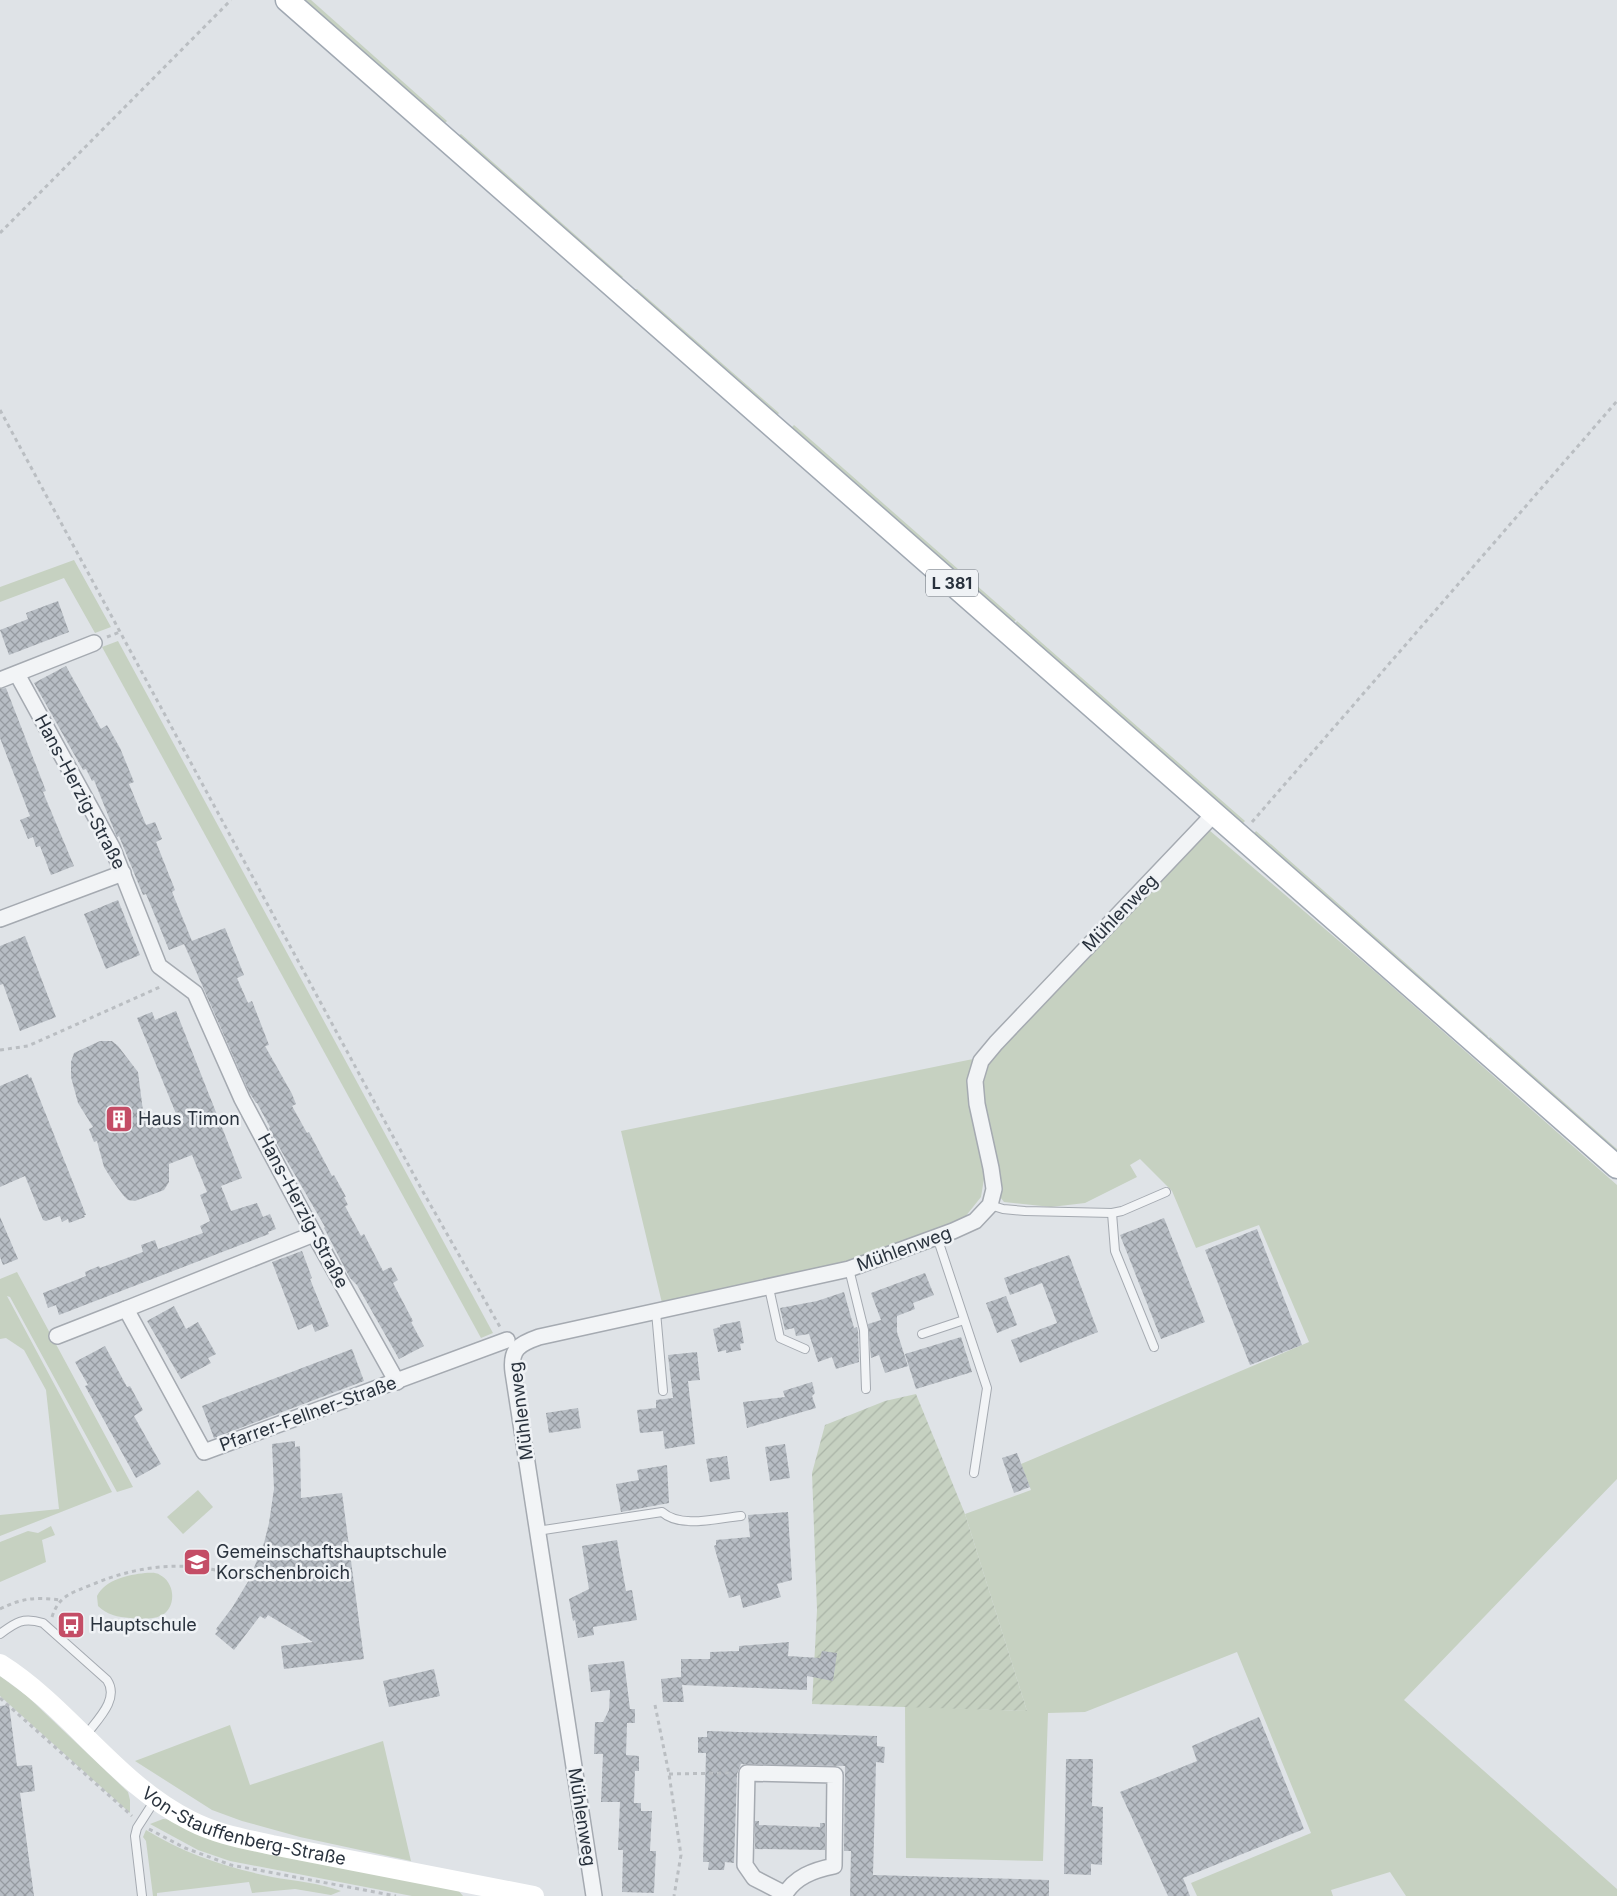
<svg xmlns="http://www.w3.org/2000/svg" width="1617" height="1896" viewBox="0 0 1617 1896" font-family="Inter,sans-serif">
<defs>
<pattern id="garden-furrows" width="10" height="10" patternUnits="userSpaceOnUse" patternTransform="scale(1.25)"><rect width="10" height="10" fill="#c6d1c1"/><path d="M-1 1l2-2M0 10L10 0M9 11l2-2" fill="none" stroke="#aab4a7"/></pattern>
<pattern id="building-cross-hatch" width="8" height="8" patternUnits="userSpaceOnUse" patternTransform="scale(1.25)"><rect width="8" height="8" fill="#b7bdc4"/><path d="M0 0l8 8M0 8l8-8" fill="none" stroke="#959aa0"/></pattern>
</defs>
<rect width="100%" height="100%" fill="#dfe3e7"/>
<g fill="#c6d1c1">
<polygon points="303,0 311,0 447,121 444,124"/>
<polygon points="461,134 623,277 620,280 457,136"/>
<polygon points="637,289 779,413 776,417 631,291"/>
<polygon points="794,425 1016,620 1013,623 791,428"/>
<polygon points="74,560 111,627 95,633 64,578 0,602 0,587"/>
<polygon points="1017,621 1245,821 1242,824 1015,624"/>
<polygon points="118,641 493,1333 481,1338 102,647"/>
<polygon points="1209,830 1380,976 1617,1185 1617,1479 1404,1700 1617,1889 1617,1896 1406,1896 1390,1872 1331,1890 1333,1896 1197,1896 1191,1883 1311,1833 1237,1652 1085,1712 1048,1713 1043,1861 906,1858 905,1706 1027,1711 965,1514 1031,1490 1021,1464 1309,1342 1259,1225 1196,1248 1172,1191 1140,1159 1130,1165 1137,1177 1085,1203 1051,1207 1004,1202 1000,1197 979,1102 984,1070 1001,1050"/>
<polygon points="1256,831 1488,1036 1485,1040 1253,835"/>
<polygon points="1490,1037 1617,1149 1617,1156 1487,1041"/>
<polygon points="973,1059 967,1086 985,1173 981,1197 965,1217 844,1265 662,1303 621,1131"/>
<polygon points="17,1272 133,1487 117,1492 10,1297 7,1296 112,1492 0,1536 0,1515 59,1509 46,1390 24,1350 6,1338 0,1339 0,1279"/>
<polygon points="198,1490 213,1507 183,1534 167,1517"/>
<polygon points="51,1526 55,1535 42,1540 46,1562 0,1582 0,1542 28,1531 38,1533"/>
<path d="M145,1573C150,1573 156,1572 160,1575C174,1582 177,1604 164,1614C155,1620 140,1619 130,1618C118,1617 107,1615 98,1606L97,1596C106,1579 128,1575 145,1573Z"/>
<polygon points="0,1676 27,1696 128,1792 130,1800 130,1813 0,1696"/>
<polygon points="230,1725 250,1785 383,1741 411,1861 300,1837 242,1821 212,1810 135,1761"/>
<polygon points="163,1819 174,1820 458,1890 463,1896 412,1896 230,1861 198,1850 150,1824"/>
<path d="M146,1830C187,1855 226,1867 272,1877C295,1881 319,1883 341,1891L331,1895L295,1889L252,1893L249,1882L157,1893V1896H153L146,1841L143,1837Z"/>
</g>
<polygon fill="url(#garden-furrows)" points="916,1394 965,1514 1027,1711 812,1704 817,1610 812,1473 825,1425 885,1401"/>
<g fill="url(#building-cross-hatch)">
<polygon points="58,601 69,632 9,655 0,630 28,619 26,613"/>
<polygon points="66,666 101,729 107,725 120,748 134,782 129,784 146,825 155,822 162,839 156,842 175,890 172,892 192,941 169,950 146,894 143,895 119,836 117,837 116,835 94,780 92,781 86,769 83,770 34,683"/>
<polygon points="6,688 46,791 43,792 74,866 51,875 40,846 36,847 33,837 28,839 20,820 30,816 0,738 0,689"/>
<polygon points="118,900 140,955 106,969 84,914"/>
<polygon points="225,928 244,975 237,978 248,1003 252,1001 269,1045 265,1046 292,1094 296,1104 292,1106 307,1133 309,1132 332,1176 334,1175 346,1197 344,1197 348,1205 345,1206 361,1236 364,1234 383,1271 391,1267 398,1280 393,1283 413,1321 411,1322 424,1346 399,1359 357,1285 350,1278 324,1228 325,1227 275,1140 269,1128 270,1127 257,1103 256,1103 249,1092 184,944"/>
<polygon points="25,936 56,1017 20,1031 3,984 0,985 0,946"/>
<polygon points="176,1011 242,1178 221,1186 231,1211 257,1203 263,1217 270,1214 276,1229 268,1232 269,1234 59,1315 56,1305 48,1308 43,1293 86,1276 85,1272 99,1266 100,1268 143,1252 141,1245 155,1240 158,1249 203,1233 200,1226 210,1221 200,1195 207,1192 192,1155 169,1164 169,1182 164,1190 135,1201 128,1200 123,1195 112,1180 104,1167 97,1141 94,1142 89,1129 93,1127 78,1103 71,1077 71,1062 74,1053 100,1041 112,1041 118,1046 138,1072 143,1111 153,1124 171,1116 179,1127 181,1126 137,1018 152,1012 155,1020"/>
<polygon points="28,1074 29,1078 31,1077 86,1215 84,1215 85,1217 69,1223 68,1219 62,1222 60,1216 46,1221 43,1220 25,1176 0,1187 0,1086"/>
<polygon points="0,1217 18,1259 3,1265 0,1257"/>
<polygon points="1164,1218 1205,1322 1161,1339 1120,1235"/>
<polygon points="1257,1229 1302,1345 1250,1365 1205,1250"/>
<polygon points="302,1251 312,1278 310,1279 329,1326 315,1332 312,1324 298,1330 272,1262"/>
<polygon points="1069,1255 1098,1332 1020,1363 1011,1340 1057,1323 1042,1283 1010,1295 1004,1278"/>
<polygon points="925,1273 934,1295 913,1303 915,1309 897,1316 897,1332 908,1366 885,1373 879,1355 871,1358 868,1324 881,1320 871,1293"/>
<polygon points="844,1292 854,1328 857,1327 858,1331 859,1362 836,1369 832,1357 818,1362 809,1334 796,1336 794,1328 785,1330 780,1308 817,1301"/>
<polygon points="1006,1296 1017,1325 997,1333 986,1303"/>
<polygon points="174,1306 186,1329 198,1322 216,1354 208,1358 211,1363 181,1379 147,1321"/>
<polygon points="740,1321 744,1343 740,1344 741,1350 726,1353 726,1350 718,1352 713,1329 720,1327 720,1325"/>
<polygon points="961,1337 972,1372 916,1389 905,1354"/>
<polygon points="105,1346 127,1387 130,1386 143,1410 134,1416 161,1464 136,1478 85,1386 88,1385 75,1362"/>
<polygon points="352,1349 364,1381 214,1438 202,1406"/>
<polygon points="697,1352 700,1380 688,1381 695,1444 665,1449 663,1431 640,1433 637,1410 656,1408 656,1400 673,1398 668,1355"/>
<polygon points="812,1382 815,1393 812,1396 816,1408 747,1428 743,1402 785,1397 783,1391"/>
<polygon points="578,1408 581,1428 549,1433 546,1413"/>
<polygon points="295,1441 295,1447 300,1446 301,1498 342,1493 364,1659 284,1669 281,1646 313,1642 268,1615 265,1619 260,1616 234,1650 215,1634 218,1631 216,1629 232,1608 249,1580 264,1543 269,1523 274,1489 272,1444"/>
<polygon points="785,1444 790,1478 770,1481 765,1447"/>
<polygon points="1017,1453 1030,1487 1014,1493 1002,1458"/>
<polygon points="727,1456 730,1479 710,1482 706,1459"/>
<polygon points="667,1465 669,1503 621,1512 616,1484 639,1480 637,1470"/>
<polygon points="788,1512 792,1580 777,1584 781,1597 743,1608 740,1595 729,1598 714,1546 716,1545 716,1540 750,1537 748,1515"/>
<polygon points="617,1540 626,1591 632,1590 637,1620 593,1627 594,1635 578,1638 575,1620 573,1621 569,1599 589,1589 582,1546"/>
<polygon points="789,1642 788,1656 820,1658 822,1651 837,1653 833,1681 807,1676 807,1690 682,1685 684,1702 663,1702 661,1679 681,1677 681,1659 710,1659 710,1652 739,1651 739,1646"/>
<polygon points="624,1661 630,1709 635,1709 635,1723 627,1723 626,1755 639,1756 639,1771 635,1771 634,1803 641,1803 641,1811 652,1811 650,1851 656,1851 654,1893 622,1892 623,1850 618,1850 620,1802 601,1802 603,1754 594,1754 595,1722 603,1722 609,1710 610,1690 591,1692 588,1665"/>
<polygon points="434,1669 440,1696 389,1707 383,1681"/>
<polygon points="9,1705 17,1766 32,1765 35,1791 20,1793 34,1896 0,1896 0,1706"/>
<polygon points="1259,1717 1304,1829 1183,1878 1190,1896 1168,1896 1120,1792 1197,1761 1192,1746"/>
<polygon points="707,1731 877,1736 877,1746 885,1747 884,1763 876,1762 873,1875 1049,1880 1049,1896 850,1896 851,1851 844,1851 845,1766 741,1764 737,1774 734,1863 725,1862 724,1870 708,1870 709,1862 703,1862 706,1753 698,1753 698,1737 707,1737"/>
<polygon points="1066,1759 1093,1759 1092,1806 1103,1807 1102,1865 1091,1864 1091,1875 1064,1874"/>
<polygon points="755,1821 759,1821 759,1825 820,1827 820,1823 825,1823 825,1850 755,1849"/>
</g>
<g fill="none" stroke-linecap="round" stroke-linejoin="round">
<g stroke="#a5aab1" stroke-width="10">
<g id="lane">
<polyline points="990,1205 1003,1209 1025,1211 1112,1213 1122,1211 1166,1192"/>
<polyline points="1112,1213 1115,1251 1154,1347"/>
<polyline points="937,1237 987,1388 974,1473"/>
<polyline points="849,1269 864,1330 866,1389"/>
<polyline points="769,1288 780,1338 805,1349"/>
<polyline points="656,1312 663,1391"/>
<polyline points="922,1334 964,1320"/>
<path d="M537,1531L662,1512C681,1529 718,1518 741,1516"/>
<path d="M0,1634C16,1622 23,1617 43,1623L107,1680C120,1699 97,1720 86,1735"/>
<polyline points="142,1896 135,1836 137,1828 155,1800"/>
</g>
</g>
<g stroke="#a5aab1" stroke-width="18">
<g id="street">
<polyline points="17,674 112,847 159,966 195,993 242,1099 314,1234 397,1382"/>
<polyline points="0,680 94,643"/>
<polyline points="0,919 123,873"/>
<polyline points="314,1234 126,1309 204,1452 507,1340"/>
<polyline points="57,1336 126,1309"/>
<path d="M594,1896L513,1372C510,1349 519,1344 539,1337L849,1269L953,1231L975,1221L990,1205L994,1189L991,1168L977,1104L975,1081L981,1061L996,1043L1214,814"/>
<path d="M784,1896C794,1877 814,1870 834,1866L835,1775L747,1773L745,1865L754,1878L785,1894"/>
</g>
</g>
<g stroke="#a0a8b2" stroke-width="25">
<polyline id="primary" points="287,0 1617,1167"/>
</g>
<g stroke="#babec2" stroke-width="3" stroke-dasharray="4 4" stroke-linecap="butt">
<polyline points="0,233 231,0"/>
<polyline points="0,410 422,1190 500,1327"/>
<polyline points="107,637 120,632"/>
<polyline points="1252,822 1617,401"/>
<polyline points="0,1050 28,1046 160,987"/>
<path d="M0,1609C22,1598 35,1597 60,1600"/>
<path d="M52,1617C59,1595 72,1593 91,1585C143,1563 192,1560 245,1578"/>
<polyline points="0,1698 132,1816"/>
<polyline points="655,1705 669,1774 681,1855 674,1896"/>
<polyline points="669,1774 731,1773"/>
<polyline points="149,1829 185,1848 231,1865 396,1896"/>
</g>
<use href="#lane" stroke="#f2f4f6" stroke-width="8"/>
<use href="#street" stroke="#f2f4f6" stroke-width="15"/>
<path stroke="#fff" stroke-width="20" id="s1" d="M0,1664C70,1708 116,1784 191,1821C216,1834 245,1839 272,1845L534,1896"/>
<use href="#primary" stroke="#fff" stroke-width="22"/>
</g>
<defs>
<g id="building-square" transform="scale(1.4375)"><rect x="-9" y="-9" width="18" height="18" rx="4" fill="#c44d66" stroke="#eff2f5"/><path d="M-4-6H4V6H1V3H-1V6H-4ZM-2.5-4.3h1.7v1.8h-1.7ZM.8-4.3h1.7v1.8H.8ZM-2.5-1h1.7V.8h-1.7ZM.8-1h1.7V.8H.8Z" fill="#fff"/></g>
<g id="school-square" transform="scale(1.4375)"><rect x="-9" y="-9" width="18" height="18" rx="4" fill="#c44d66" stroke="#eff2f5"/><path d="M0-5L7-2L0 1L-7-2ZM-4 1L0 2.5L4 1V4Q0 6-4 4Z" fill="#fff"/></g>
<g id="bus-square" transform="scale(1.4375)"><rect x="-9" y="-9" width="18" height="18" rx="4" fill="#c44d66" stroke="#eff2f5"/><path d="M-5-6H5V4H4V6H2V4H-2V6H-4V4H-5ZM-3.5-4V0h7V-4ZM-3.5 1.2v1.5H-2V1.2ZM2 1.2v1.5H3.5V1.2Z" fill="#fff"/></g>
</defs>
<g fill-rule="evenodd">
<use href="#building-square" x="119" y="1119"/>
<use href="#school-square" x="197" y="1562"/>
<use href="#bus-square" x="71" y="1625"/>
</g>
<g text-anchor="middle" stroke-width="5" stroke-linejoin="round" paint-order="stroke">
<rect fill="#eff2f5" stroke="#646c74" stroke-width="1" x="926" y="569.5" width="52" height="27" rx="4"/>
<g font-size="16" font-weight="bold" fill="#29323d">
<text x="952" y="589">L 381</text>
</g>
<g font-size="18" fill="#29323d" stroke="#eff2f5">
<text transform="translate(80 792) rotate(62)" y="6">Hans-Herzig-Straße</text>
<text transform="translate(1120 913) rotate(-46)" y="6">Mühlenweg</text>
<text transform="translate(303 1211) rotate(62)" y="6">Hans-Herzig-Straße</text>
<text transform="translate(904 1249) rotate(-20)" y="6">Mühlenweg</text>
<text transform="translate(521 1411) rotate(-97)" y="6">Mühlenweg</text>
<text transform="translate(308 1414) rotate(-20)" y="6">Pfarrer-Fellner-Straße</text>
<text transform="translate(582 1817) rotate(81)" y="6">Mühlenweg</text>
<text dy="6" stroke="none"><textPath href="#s1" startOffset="300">Von-Stauffenberg-Straße</textPath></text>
</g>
<g font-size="18" fill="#29323d" stroke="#eff2f5" text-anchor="start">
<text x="138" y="1125">Haus Timon</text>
<text x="216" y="1558">Gemeinschaftshauptschule<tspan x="216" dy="21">Korschenbroich</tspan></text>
<text x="90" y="1631">Hauptschule</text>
</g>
</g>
</svg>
